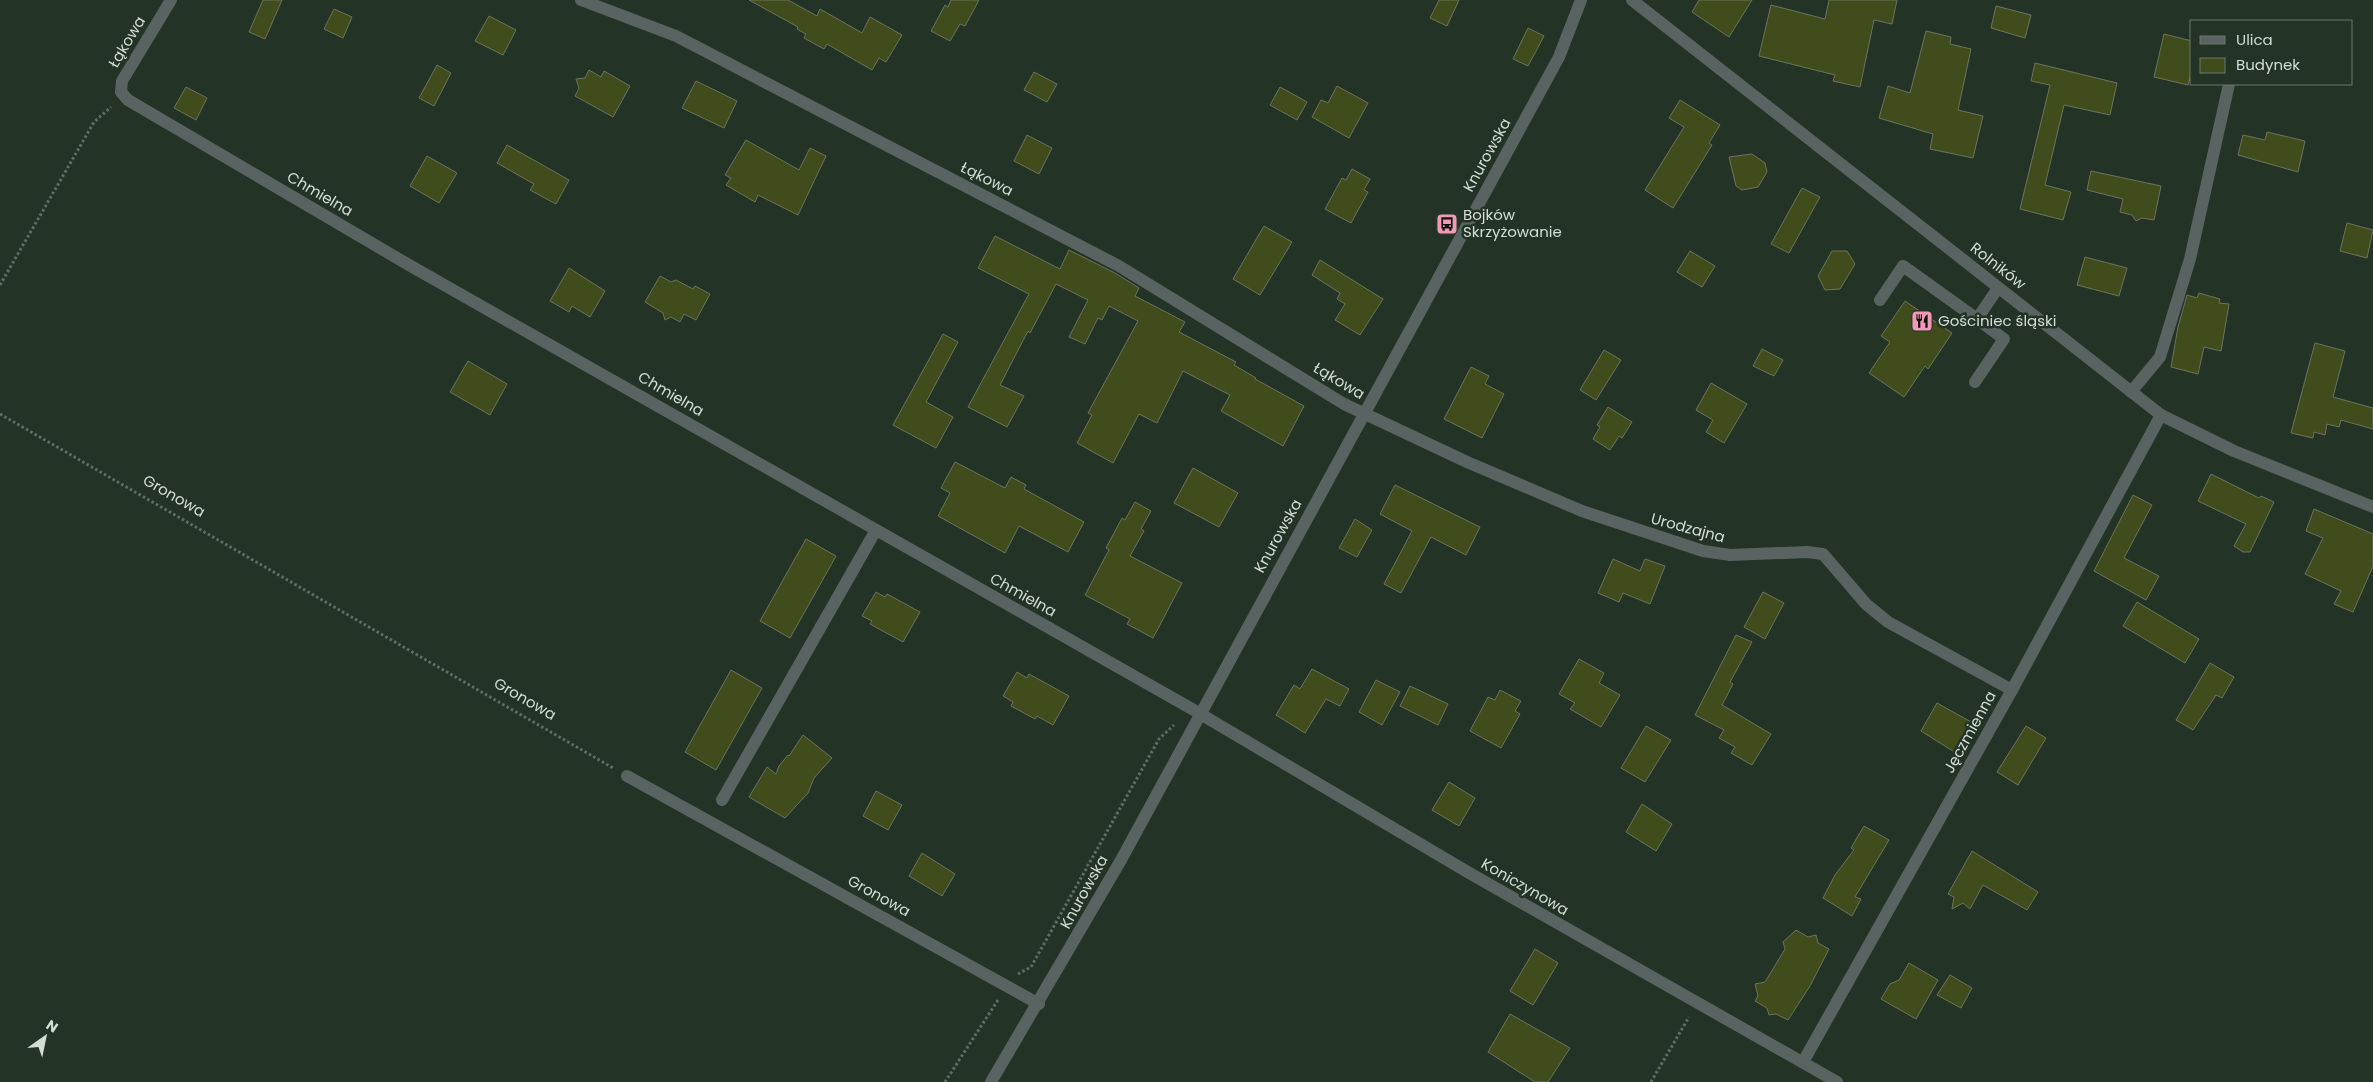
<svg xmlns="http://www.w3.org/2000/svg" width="2373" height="1082" viewBox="0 0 2373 1082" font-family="Poppins,sans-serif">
<rect width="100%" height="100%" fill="#233427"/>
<g fill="#404c1b" stroke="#6d735f">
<polygon points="263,0 282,0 265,39 249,32"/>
<polygon points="749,0 788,0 817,16 820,9 862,33 870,17 902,35 886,62 879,58 872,70 827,44 824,49 804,38 806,34 797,29 798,27"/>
<polygon points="951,0 979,0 965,26 960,24 950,41 931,31 945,5 948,7"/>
<polygon points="1439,0 1459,0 1447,26 1430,18"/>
<polygon points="1699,0 1752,0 1729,37 1692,12"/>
<polygon points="1829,0 1897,0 1892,24 1874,20 1860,87 1833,81 1835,75 1759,56 1771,5 1825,19"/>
<polygon points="1996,6 2031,15 2025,38 1991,28"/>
<polygon points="334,9 352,17 343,38 324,29"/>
<polygon points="489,16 516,30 503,55 475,41"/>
<polygon points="1528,28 1544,36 1528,66 1513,59"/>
<polygon points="1926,31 1951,37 1950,44 1971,49 1958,110 1983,116 1973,158 1930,149 1933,134 1879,118 1888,86 1910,93"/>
<polygon points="2164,34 2192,41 2192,70 2188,85 2154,77"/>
<polygon points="2035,63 2117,83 2110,115 2064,105 2045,185 2071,192 2063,220 2020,209 2050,85 2031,81"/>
<polygon points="437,65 451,73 434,106 419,98"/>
<polygon points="589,70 601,77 604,71 630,86 613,117 575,96 579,88 576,79 585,78"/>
<polygon points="1034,72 1057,84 1047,102 1024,90"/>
<polygon points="696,81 737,101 724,128 682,108"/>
<polygon points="1337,86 1368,103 1349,138 1312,117 1321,100 1328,103"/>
<polygon points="186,87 207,98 196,120 174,108"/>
<polygon points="1280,87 1307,102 1297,120 1270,105"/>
<polygon points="1680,100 1720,125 1709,143 1712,145 1673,208 1645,190 1684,127 1669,118"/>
<polygon points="2267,132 2305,141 2298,172 2238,155 2243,135 2265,140"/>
<polygon points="1027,135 1052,148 1039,174 1014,161"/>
<polygon points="746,140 799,170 810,148 826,156 798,215 758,195 755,202 726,185 731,178 725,175"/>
<polygon points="507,145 569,180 556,204 530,190 534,184 497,163"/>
<polygon points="1752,154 1765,163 1767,172 1758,187 1742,190 1736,186 1729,157"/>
<polygon points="427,156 457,173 439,203 410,186"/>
<polygon points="1352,169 1370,179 1364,190 1368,192 1351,223 1325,209 1342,178 1346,180"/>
<polygon points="2091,171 2161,186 2154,220 2142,218 2136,221 2132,215 2120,212 2123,199 2087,190"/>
<polygon points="1802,188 1820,197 1789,253 1771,244"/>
<polygon points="2347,223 2373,230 2367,258 2340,251"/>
<polygon points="1264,226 1292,242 1260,295 1233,279"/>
<polygon points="995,236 1060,269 1069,250 1115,273 1139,288 1135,296 1185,322 1179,332 1236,362 1234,365 1256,378 1255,379 1304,406 1283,446 1221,411 1230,395 1183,371 1157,423 1139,414 1113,463 1077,443 1092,415 1088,413 1138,321 1109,306 1102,320 1098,318 1085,344 1069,337 1088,300 1056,284 1030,333 1028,331 1000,385 1024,396 1007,427 968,407 1029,294 978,268"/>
<polygon points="1690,251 1715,266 1702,287 1677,272"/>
<polygon points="1832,251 1847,251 1855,264 1840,289 1825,290 1818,276"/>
<polygon points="2085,257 2127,268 2119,296 2077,285"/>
<polygon points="1320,260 1383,299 1360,335 1335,320 1345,304 1337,299 1340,293 1312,275"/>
<polygon points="569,268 605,291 590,317 572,306 569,312 550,301"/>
<polygon points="660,276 671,282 676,280 693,289 695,286 710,294 696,320 684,314 680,322 671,317 665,320 663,313 645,302"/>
<polygon points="2199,293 2220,299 2219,303 2229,304 2221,351 2204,347 2198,374 2171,367 2178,327 2187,295 2197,298"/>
<polygon points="1905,301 1952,333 1928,369 1925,366 1904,397 1869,373 1890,342 1881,336"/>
<polygon points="943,334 958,342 926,402 953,417 936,448 893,425"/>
<polygon points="2315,343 2345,351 2333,397 2373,408 2373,429 2341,420 2339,427 2327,424 2325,435 2314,432 2313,438 2291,433"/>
<polygon points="1762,349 1783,360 1774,376 1753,366"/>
<polygon points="1604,350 1621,360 1596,400 1580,390"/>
<polygon points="468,361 507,384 490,415 450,392"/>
<polygon points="1471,367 1489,376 1485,384 1504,394 1482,438 1444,419"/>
<polygon points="1711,383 1747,404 1724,443 1706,432 1713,420 1696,410"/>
<polygon points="1608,407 1632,422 1622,438 1619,436 1610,450 1593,439 1600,427 1597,425"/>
<polygon points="955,462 1005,488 1011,477 1026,485 1024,489 1084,522 1068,552 1019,526 1005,553 938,516 950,493 941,488"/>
<polygon points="1193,468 1238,493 1219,527 1174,503"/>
<polygon points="2211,474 2259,498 2261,496 2274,502 2250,552 2243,552 2234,546 2246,524 2198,501"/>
<polygon points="1395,485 1480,527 1466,555 1431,537 1401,593 1384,584 1412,531 1380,514"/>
<polygon points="2133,495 2152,505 2124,558 2159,576 2146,600 2094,571"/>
<polygon points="1135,502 1151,511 1141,529 1144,531 1130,556 1182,583 1153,638 1127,624 1130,619 1085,595 1109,550 1106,548 1122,518 1125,520"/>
<polygon points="2314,509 2373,534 2373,566 2353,612 2334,604 2341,591 2305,574 2323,538 2306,531"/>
<polygon points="1355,519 1372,530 1357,557 1339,548"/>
<polygon points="806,539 836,556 790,638 760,621"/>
<polygon points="1613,559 1640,571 1645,559 1665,566 1650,604 1623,593 1619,602 1598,593"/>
<polygon points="876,592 885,597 887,594 920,612 903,642 870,624 872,621 862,616"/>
<polygon points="1763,592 1784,603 1765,639 1744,627"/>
<polygon points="2137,602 2199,639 2185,663 2123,626"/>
<polygon points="1736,635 1752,642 1730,682 1733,684 1722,705 1771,734 1752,765 1731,753 1735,747 1719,738 1724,730 1695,715"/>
<polygon points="1579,659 1604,673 1599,683 1620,695 1601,727 1570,709 1575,703 1559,694"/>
<polygon points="2210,663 2234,677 2222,698 2216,695 2193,730 2176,720"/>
<polygon points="1312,669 1349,689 1340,706 1326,699 1305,733 1276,715 1294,685 1300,689"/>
<polygon points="731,670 762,688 716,770 685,752"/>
<polygon points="1017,672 1027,678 1029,674 1069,696 1053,725 1037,716 1035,719 1011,706 1013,702 1003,696"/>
<polygon points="1376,680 1400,692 1382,725 1359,712"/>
<polygon points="1410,686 1448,704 1438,725 1400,706"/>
<polygon points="1500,690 1521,701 1515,711 1520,714 1501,748 1470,731 1488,697 1495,700"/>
<polygon points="1937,703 1973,723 1956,753 1921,731"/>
<polygon points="1646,726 1671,740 1645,782 1621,768"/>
<polygon points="2026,726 2046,738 2018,785 1997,772"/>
<polygon points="803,735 832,758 814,778 808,793 785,818 749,797 767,767 776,774 779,766 788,755 789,756"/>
<polygon points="1449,782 1475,798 1459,826 1432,810"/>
<polygon points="876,791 902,805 888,830 863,816"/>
<polygon points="1642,804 1672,824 1656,851 1626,832"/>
<polygon points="1864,826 1889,840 1855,897 1861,899 1852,916 1823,898 1835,875 1854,850 1851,848"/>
<polygon points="1972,851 2038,892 2027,910 1983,885 1970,909 1963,903 1952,909 1954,897 1948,894"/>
<polygon points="922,853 955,874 942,896 909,876"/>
<polygon points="1796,930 1808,937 1816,935 1818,943 1829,949 1810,986 1788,1020 1776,1014 1769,1015 1767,1008 1755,1001 1758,996 1755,984 1765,982 1785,949 1783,942"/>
<polygon points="1535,949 1558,963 1533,1005 1510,991"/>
<polygon points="1909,963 1938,980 1916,1019 1881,999 1890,984 1899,980"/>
<polygon points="1950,975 1972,988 1961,1008 1937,995"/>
<polygon points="1510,1014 1570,1048 1548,1082 1535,1082 1488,1052"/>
</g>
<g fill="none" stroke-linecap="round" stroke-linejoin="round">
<g stroke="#606f64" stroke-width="3" stroke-dasharray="2.5 2.5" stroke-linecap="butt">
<polyline points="0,285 94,122 111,107"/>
<polyline points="0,414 613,768"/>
<polyline points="1018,974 1031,967 1159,739 1174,725"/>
<polyline points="945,1082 998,1000"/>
<polyline points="1651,1082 1689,1017"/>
</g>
<g stroke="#596462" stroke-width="12">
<polyline points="1880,300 1903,266 1977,319 1998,288"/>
<polyline points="1975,382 2004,339 1977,319"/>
<polyline points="2131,392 2160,357 2190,259 2229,84"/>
<polyline points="722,800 876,530"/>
</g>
<g stroke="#596462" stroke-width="12">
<polyline points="171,0 122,81 121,92 128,100 409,265 1192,709 1471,874 1837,1082"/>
<polyline points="581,0 676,36 1119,266 1344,404 1467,462 1582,511 1703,551 1730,555 1807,552 1823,554 1866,604 1888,622 2012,690"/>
<polyline points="627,776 1039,1004"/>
<polyline points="1803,1062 2012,690 2161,415"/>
</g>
<g stroke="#596462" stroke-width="12">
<polyline points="1632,0 2161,415 2234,451 2373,507"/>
<polyline points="991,1082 1121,860 1559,57 1581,0"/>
</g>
</g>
<defs>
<g id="bus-square" transform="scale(1.125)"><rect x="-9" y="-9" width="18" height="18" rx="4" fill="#f09ab6" stroke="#233427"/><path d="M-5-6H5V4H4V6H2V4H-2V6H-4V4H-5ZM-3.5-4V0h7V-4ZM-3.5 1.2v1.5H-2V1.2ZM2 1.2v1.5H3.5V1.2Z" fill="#111"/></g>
<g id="restaurant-square" transform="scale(1.125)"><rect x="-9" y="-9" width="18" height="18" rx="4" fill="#f09ab6" stroke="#233427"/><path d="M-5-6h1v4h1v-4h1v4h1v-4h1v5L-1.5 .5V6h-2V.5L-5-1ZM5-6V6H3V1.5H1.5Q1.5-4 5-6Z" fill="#111"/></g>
</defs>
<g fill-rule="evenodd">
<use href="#bus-square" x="1447" y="224"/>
<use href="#restaurant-square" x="1922" y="321"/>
</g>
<g text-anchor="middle" stroke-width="5" stroke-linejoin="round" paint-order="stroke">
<g font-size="15" fill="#d2ddd5" stroke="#233427">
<text transform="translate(127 42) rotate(-59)" y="5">Łąkowa</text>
<text transform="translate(1487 155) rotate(-61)" y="5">Knurowska</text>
<text transform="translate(987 179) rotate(27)" y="5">Łąkowa</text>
<text transform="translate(320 194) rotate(30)" y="5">Chmielna</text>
<text transform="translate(1998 266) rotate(38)" y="5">Rolników</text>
<text transform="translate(1339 381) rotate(31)" y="5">Łąkowa</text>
<text transform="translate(671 394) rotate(30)" y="5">Chmielna</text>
<text transform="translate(174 496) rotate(30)" y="5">Gronowa</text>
<text transform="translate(1688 528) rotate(15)" y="5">Urodzajna</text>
<text transform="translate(1278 536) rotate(-61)" y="5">Knurowska</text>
<text transform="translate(1023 595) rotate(29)" y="5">Chmielna</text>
<text transform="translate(525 699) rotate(30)" y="5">Gronowa</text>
<text transform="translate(1970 732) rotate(-61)" y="5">Jęczmienna</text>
<text transform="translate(1525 887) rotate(30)" y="5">Koniczynowa</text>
<text transform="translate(1084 892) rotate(-61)" y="5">Knurowska</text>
<text transform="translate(879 896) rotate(29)" y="5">Gronowa</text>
</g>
<g font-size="15" fill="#d2ddd5" stroke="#233427" text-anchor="start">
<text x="1463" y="220">Bojków<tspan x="1463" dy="17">Skrzyżowanie</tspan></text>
<text x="1938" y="326">Gościniec śląski</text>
</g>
</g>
<rect x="2190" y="20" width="162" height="65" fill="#233427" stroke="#69786d"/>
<rect x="2200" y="36" width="25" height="8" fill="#596462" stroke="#69786d"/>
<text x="2236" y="45" font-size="15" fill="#d2ddd5">Ulica</text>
<rect x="2200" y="58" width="25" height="15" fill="#404c1b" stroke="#69786d"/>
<text x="2236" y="70" font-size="15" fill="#d2ddd5">Budynek</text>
<g transform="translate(45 1037) rotate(33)" stroke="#233427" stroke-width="4" paint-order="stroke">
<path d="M0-4L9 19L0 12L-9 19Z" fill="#d2ddd5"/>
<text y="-8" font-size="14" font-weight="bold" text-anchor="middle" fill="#d2ddd5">N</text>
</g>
</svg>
